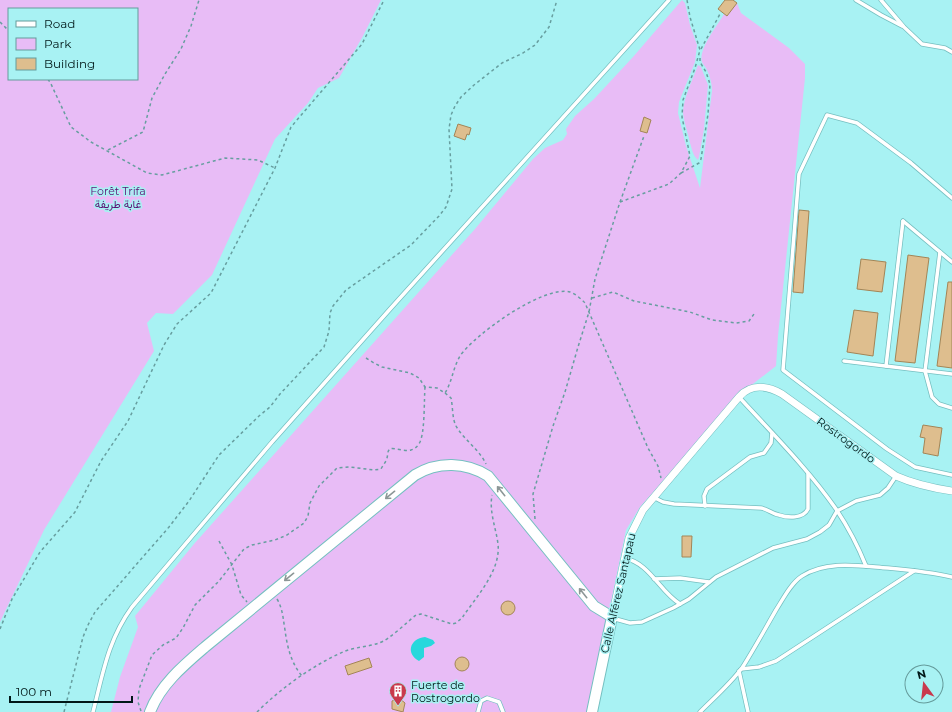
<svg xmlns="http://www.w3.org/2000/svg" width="952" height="712" viewBox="0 0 952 712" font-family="Montserrat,Vazirmatn,sans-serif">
<rect width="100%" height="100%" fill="#a8f2f3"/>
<g fill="#e8bcf6" fill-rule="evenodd">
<path d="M0,0H381L363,36L339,78L318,88L308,103L275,139L212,275L173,314L156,313L147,323L154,351L44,530L0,622ZM9,9H137V79H9Z"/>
<path d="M682,0L685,3L690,25L697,45L695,62L679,102L678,113L686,146L700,188L712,91C712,84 710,76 707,70C706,67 703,65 702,62C698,49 718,25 724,14L727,16L737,3L741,13L789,48L805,64V78L778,336L776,366L740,394L640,507L626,530L588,712H111L120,677L138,627L135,616L194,544L475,229L533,159L545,148L563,140L567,134L566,129L575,116L594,99L633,57Z"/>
<path d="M698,65L701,67L708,85L704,129L699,157L698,160C693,156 692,149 690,143C688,133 684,123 683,113C683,99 693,79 698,65Z"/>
</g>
<path fill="#27d8dc" d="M425,637L433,640L435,643L431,646L424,648V657L419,661C406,654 409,639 425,637Z"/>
<g fill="#debe8e" stroke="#a38556">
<polygon points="725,0 733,0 737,3 727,16 718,9"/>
<polygon points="644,117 651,120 647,133 640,131"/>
<polygon points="458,124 471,128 469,135 467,134 465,140 454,136"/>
<polygon points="799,210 809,211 803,293 793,292"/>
<polygon points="908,255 929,258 915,363 895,361"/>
<polygon points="861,259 886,262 882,292 857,289"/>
<polygon points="948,282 952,282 952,368 937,366"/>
<polygon points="854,310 878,313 873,356 847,352"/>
<polygon points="923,425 942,428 938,456 923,453 925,438 920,437"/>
<polygon points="682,536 692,536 691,557 682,557"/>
<circle cx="508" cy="608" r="7"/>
<circle cx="462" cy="664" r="7"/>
<polygon points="369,658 372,667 348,675 345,666"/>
<polygon points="399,698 405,703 403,712 392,709 392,701"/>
</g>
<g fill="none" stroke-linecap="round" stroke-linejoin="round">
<g stroke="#75bfc0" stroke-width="5">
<g id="lane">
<polyline points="856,0 881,15 902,26"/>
<polyline points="881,0 904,27 922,44 945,48 952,52"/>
<polyline points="952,198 911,163 857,123 827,115 799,174 783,370 887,449 915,467 952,475"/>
<polyline points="903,221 952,262"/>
<polyline points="940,252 925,371 932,397 939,404 952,408"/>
<polyline points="844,361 952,374"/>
<polyline points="886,366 903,221"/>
<path d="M739,397C772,433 808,469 836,509C848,527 858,546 866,566"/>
<path d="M653,497L663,502L674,504L761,508C768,509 772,514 779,515C788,518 803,519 808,509V474"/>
<polyline points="705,506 704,496 707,489 750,457 764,453 771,443 772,433"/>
<path d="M624,558C650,563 659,591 680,604"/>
<polyline points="654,579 680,578 709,582"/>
<polyline points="612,618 630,623 642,622 673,608 689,599 716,577 773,548 807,539 820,532 829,525 837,511 856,501 880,495 888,488 896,476"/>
<polyline points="741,669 759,667 776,661 914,571"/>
<polyline points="739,671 748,712"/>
<path d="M93,712C103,673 108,640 132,607L272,442L391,308L669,0"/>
<polyline points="478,712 481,701 487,698 499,702 503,712"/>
<path d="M700,712C714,698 730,684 742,668C754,649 765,629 776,610C783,599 791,583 802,576C827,560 860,566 888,568C910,570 931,572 952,577"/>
</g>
</g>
<g stroke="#75bfc0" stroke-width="8">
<path id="street" d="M612,617L629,538L643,510L739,397C751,383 768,386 782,394L896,476C914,484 932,488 952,491"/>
</g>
<g stroke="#75bfc0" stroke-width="12">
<path id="secondary" d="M150,712C160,685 184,665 205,647L415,475C438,461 466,462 488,476L594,606L612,617L592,712"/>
</g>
<g stroke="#679e9f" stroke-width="1.5" stroke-dasharray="3 3" stroke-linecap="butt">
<polyline points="0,22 9,31"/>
<polyline points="701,49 720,14"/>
<polyline points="48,79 51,84 71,127 91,142 147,173 162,175 225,158 258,160 275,168"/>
<polyline points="108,150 143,132 152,98 165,74 181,49 191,26 199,0"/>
<polyline points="681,173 699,163 701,159 708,114 710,84 706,72 700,62 700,55"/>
<polyline points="620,202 669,184 681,173 690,156 682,117 683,100 695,68 700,50 690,17 687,0"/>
<polyline points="592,298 613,292 634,301 690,312 712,320 736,323 749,321 754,314"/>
<path d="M366,358L374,363L382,367L410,373L419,378L425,387L437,388L445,393C452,382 453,368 460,356C474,335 543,285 570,292C576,294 581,299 585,303L648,448L658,466L661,478"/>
<path d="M445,393L451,398C453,407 452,418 456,426C464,440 479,449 486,464"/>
<polyline points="535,519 533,494 553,426 565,392 578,347 589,312 595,279 620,202 644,136"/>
<polyline points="219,541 232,565 241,595 247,602"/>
<path d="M277,599C283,609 283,619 285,630C287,646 291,663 302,676"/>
<polyline points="0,629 12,599 40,552 75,512 101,461 128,421 164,345 177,324 211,293 275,168 291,127 362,44 384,0"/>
<path d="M141,711L138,702L139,689L152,655L163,645L176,638L183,628L195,605L219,581L244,549L252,545L275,540L287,535L304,523L308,516L310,503L319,486L337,468L350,467L374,470L381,469C383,465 386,462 387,458C388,455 387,451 390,449C393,447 405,452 411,450C415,449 418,446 420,442C425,431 424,400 425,387"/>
<polyline points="64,712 83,637 88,625 95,612 169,527 189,501 219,455 259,416 270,407 280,394 324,347 329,331 330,313 333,306 346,290 411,245 439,216 446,207 452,189 449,129 451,115 455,106 461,97 474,85 502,63 523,53 535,45 549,27 557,0"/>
<path d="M257,712C280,689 313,665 343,652C354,647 368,647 379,643C389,640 407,622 416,615L421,614L452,624L456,623L462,618C476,597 501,571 498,544C496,528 489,512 492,495"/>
</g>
<use href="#lane" stroke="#fff" stroke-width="3.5"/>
<use href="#street" stroke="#fff" stroke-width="7"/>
<use href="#secondary" stroke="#fff" stroke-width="10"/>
</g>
<defs><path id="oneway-shaft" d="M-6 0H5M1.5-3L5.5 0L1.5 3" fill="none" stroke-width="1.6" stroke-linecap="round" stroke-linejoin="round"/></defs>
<g stroke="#8c9797">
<use href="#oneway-shaft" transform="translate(501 491) rotate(-129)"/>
<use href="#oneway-shaft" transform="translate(390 495) rotate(141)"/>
<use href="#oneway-shaft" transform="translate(289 577) rotate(141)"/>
<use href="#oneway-shaft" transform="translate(583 593) rotate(-129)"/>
</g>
<defs>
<g id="building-pin" transform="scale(0.9)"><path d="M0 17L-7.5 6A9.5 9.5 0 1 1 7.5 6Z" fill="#c9394d" stroke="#a8f2f3"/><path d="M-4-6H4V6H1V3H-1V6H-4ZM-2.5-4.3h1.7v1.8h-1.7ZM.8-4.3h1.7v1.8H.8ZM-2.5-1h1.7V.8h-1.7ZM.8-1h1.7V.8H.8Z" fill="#fff"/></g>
</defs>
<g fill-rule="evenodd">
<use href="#building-pin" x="398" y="691"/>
</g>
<g text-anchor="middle" stroke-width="3" stroke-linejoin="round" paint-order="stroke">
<g font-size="11" fill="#5d0e72" stroke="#a8f2f3">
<text x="118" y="195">Forêt Trifa<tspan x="118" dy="13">غابة طريفة</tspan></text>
</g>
<g font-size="11" fill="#001818" stroke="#a8f2f3">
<text transform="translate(846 440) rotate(36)" y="4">Rostrogordo</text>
<text transform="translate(618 593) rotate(-77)" y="4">Calle Alférez Santapau</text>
</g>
<g font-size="11" fill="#001818" stroke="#a8f2f3" text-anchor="start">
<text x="411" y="689">Fuerte de<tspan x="411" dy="13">Rostrogordo</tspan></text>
</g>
</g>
<rect x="8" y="8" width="130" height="72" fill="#a8f2f3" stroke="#659b9b"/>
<rect x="16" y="21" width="20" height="6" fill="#ffffff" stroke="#659b9b"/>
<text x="44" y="28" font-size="12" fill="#001818">Road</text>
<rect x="16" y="38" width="20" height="12" fill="#e8bcf6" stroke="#659b9b"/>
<text x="44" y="48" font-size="12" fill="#001818">Park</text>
<rect x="16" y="58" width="20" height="12" fill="#debe8e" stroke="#659b9b"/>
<text x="44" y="68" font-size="12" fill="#001818">Building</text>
<g transform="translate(924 684) rotate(345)"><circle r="19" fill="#a8f2f3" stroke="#659b9b"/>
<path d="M0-3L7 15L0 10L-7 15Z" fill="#c9394d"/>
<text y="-6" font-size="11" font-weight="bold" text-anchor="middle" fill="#001818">N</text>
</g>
<path d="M10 696v6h122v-6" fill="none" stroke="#001818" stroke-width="2"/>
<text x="16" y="696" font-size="12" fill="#001818" stroke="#a8f2f3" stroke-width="3" paint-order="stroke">100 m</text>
</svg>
